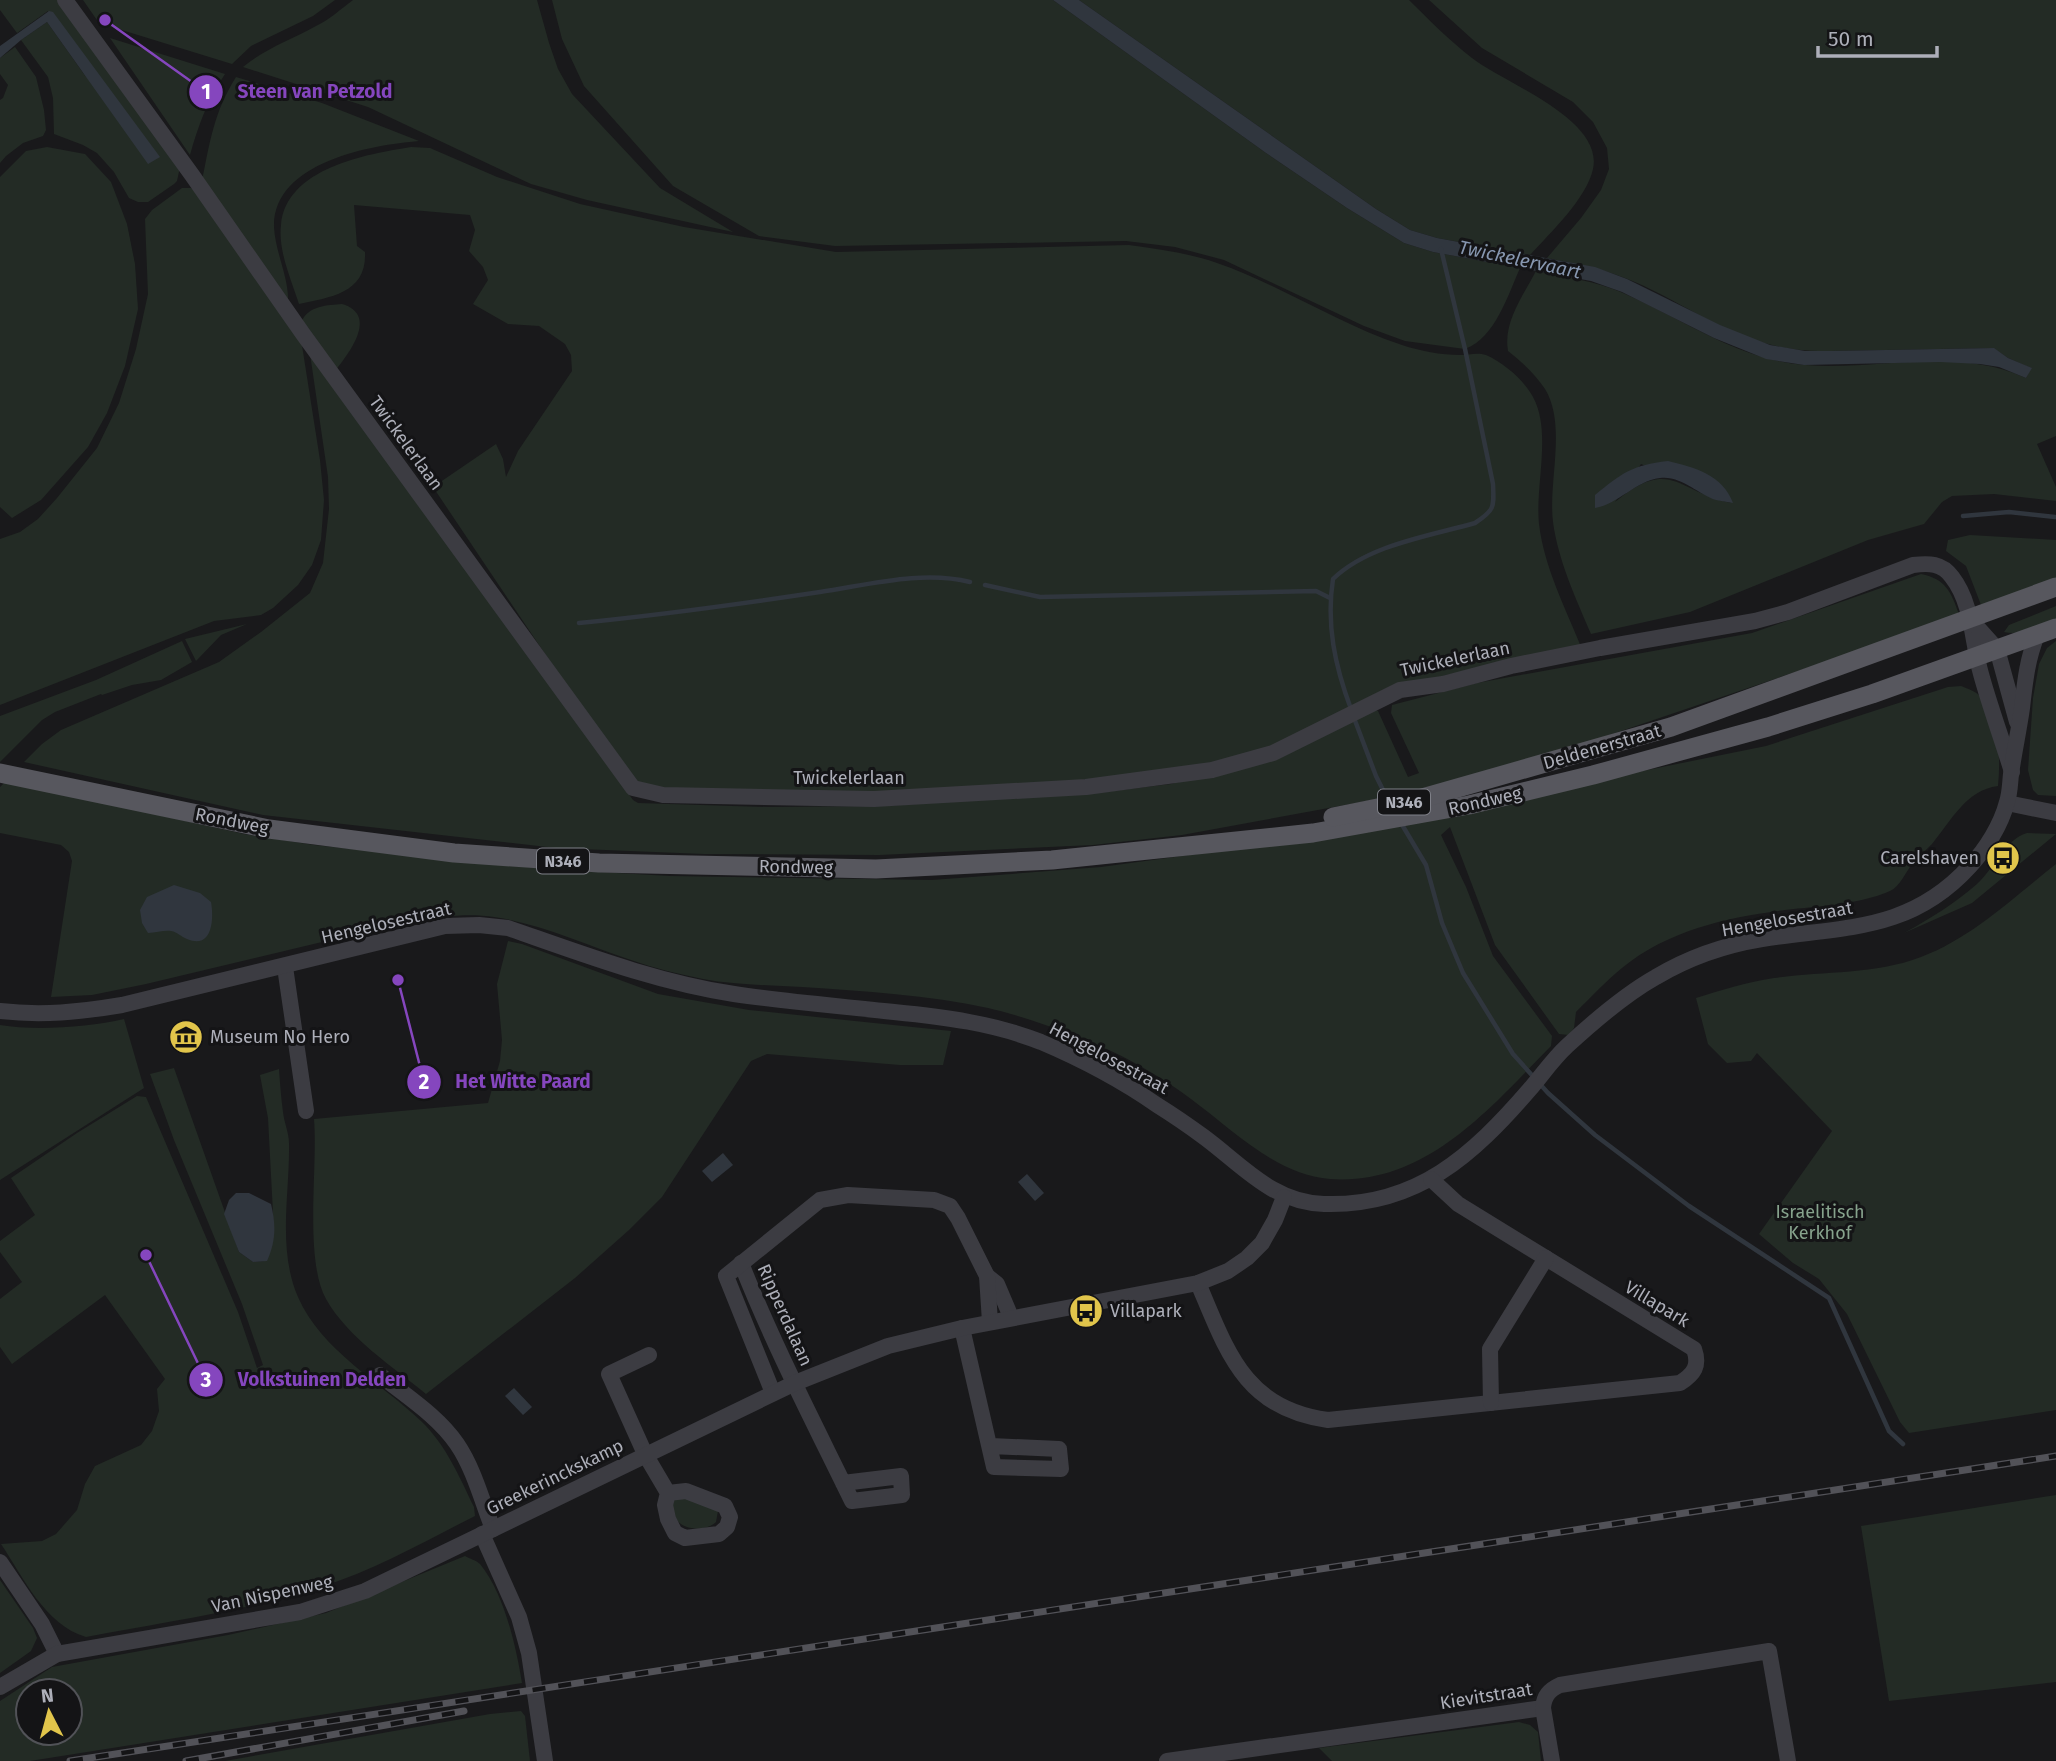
<svg xmlns="http://www.w3.org/2000/svg" width="2056" height="1761" viewBox="0 0 2056 1761" font-family="'Fira Sans',sans-serif">
<rect width="100%" height="100%" fill="#19191b"/>
<g fill="#232b25" fill-rule="evenodd">
<polygon points="0,0 59,0 180,167 177,181 174,184 148,202 138,202 129,198 114,172 97,153 83,145 54,134 53,98 48,77 21,40 47,22 86,77 48,11 17,33 0,10"/>
<polygon points="83,0 335,0 313,16 251,46 232,64 99,23"/>
<path d="M353,0H537L549,43L558,69L572,94L660,188L733,232L587,200L531,184L368,107L243,67C266,48 291,40 316,26C329,20 341,9 353,0Z"/>
<path d="M552,0H1053L1266,153L1347,208L1404,243L1433,252L1520,268C1508,295 1495,338 1465,349L1405,341L1364,326L1224,260L1175,247L1126,241L835,246L759,236L673,186L584,86L562,39Z"/>
<path d="M1079,0H1409C1429,20 1450,41 1472,58C1504,83 1604,119 1593,169C1587,198 1550,233 1530,255L1437,238L1410,230L1376,209Z"/>
<path d="M1429,0H2056V436L2037,444L2056,487V501L1994,494L1952,496L1942,502L1924,524L1868,540L1690,612L1591,634C1576,599 1558,560 1553,522C1548,482 1567,425 1545,389C1535,374 1522,362 1508,351C1503,322 1523,296 1536,271C1565,277 1595,281 1623,293C1683,319 1738,360 1805,365C1878,371 1955,346 2026,378L2031,368L2008,358L1993,348L1831,351C1811,351 1792,350 1772,345C1720,333 1675,297 1625,278C1599,268 1573,263 1547,258L1581,218L1601,190L1609,169L1607,148L1593,122L1573,102L1482,48ZM1641,464L1732,503C1677,493 1672,455 1615,502Z"/>
<path d="M110,38L225,74C208,99 198,126 190,155Z"/>
<polygon points="15,47 36,77 44,110 46,130 43,136 23,143 6,156 0,163 0,100 3,98 8,85 0,74 0,58"/>
<path d="M236,77L322,103L419,141C371,145 273,162 274,227C275,251 289,278 288,301L202,181C210,141 214,112 236,77Z"/>
<polygon points="47,147 85,154 111,182 127,224 135,264 138,309 125,366 107,413 88,447 41,500 12,518 0,507 0,177 26,151"/>
<path d="M411,147L430,148L497,177L580,204L684,227L836,252L1129,245C1158,249 1189,253 1217,263C1281,285 1338,324 1402,345C1420,351 1441,355 1460,355C1469,355 1477,352 1486,355C1504,363 1524,380 1533,397C1552,432 1535,485 1539,524C1544,567 1566,609 1582,649L1446,675L1273,747L1189,770L951,792H665L629,779L433,487L496,444L503,459L506,477L518,451L572,371L571,355L565,344L539,326L508,324L473,304L488,280L483,267L469,251L475,230L470,215L354,205L357,246L365,252C367,293 331,297 299,304C291,279 278,251 281,225C286,168 367,154 411,147Z"/>
<polygon points="182,188 191,188 198,193 301,339 320,460 324,500 321,540 312,565 298,585 273,608 261,615 214,621 0,705 0,539 20,532 38,519 57,498 97,448 119,403 136,349 148,294 145,219 152,210"/>
<path d="M342,304C379,315 349,353 336,370L302,321C308,306 328,305 342,304Z"/>
<path d="M309,347L633,800L638,803L768,807L885,806L1104,792L1171,784L1223,771L1371,709L1378,711L1408,777L1419,773L1391,713L1392,705L1477,683L1752,633L1921,574C1946,579 1951,592 1959,614L1869,647L1556,753L1416,792L1182,835L1093,845L879,855L704,854L556,848L263,815L24,762L42,744L61,730L219,662L261,632L310,593L323,563L329,509L328,477Z"/>
<polygon points="1970,535 2056,540 2056,578 1981,605 1966,566 1946,551 1948,540"/>
<path d="M2056,606V621C2040,627 2021,636 2004,632L2009,625Z"/>
<polygon points="247,624 221,635 196,661 185,639"/>
<polygon points="182,641 192,662 161,680 132,685 102,695 101,694 55,712 42,720 0,762 0,716 96,680"/>
<polygon points="2056,641 2056,796 2038,795 2033,790 2028,770 2033,698 2039,664 2047,648"/>
<path d="M1961,686C1968,689 1976,691 1981,697C1999,723 2001,756 1998,786C1966,790 1951,821 1932,844C1926,850 1919,856 1913,863C1906,871 1900,887 1890,891C1858,905 1819,906 1785,910C1728,917 1668,930 1622,968C1606,981 1591,997 1576,1012L1574,1028L1569,1035L1559,1034L1495,945L1450,827L1441,835L1466,887L1493,956L1552,1036L1551,1046C1490,1108 1426,1186 1330,1179C1275,1174 1233,1130 1191,1099C1167,1081 1139,1064 1111,1051C1078,1036 1024,1016 988,1008C928,995 864,991 802,987C769,985 735,985 703,979C678,974 654,968 631,960C586,945 542,924 494,917C469,913 440,917 414,920L146,984L92,995L51,997L72,861L69,852L61,845L0,833V787L6,781L244,834L314,845L546,869L670,876L932,880L1101,867L1306,839L1766,746L1948,687Z"/>
<path d="M2027,833L2056,834L1972,903L1904,933C1930,919 1955,903 1977,884C1994,869 2004,840 2027,833Z"/>
<path d="M2056,864V1410L1909,1433L1900,1422L1847,1314L1819,1279L1793,1263L1759,1234L1832,1131L1757,1053L1751,1061L1727,1063L1708,1044L1696,998C1722,990 1747,982 1774,978C1822,971 1874,975 1921,957C1972,938 2014,897 2056,864Z"/>
<path d="M508,941L522,944L658,994L749,1010L951,1031L943,1065H900L767,1054L751,1061L662,1197L629,1230L575,1278L426,1394C392,1366 348,1338 326,1299C304,1259 318,1167 314,1119L488,1103L500,1061L502,1040L497,984Z"/>
<path d="M124,1019L144,1088L0,1180V1025C36,1031 89,1027 124,1019Z"/>
<path d="M174,1068L239,1252L253,1262L264,1261L273,1213L268,1118L260,1075L279,1069C280,1083 281,1098 283,1112C284,1122 289,1133 289,1143C290,1193 277,1249 298,1297C321,1350 380,1382 421,1421C446,1445 459,1476 474,1507L475,1516C425,1541 375,1570 321,1587C245,1611 164,1622 86,1637C45,1625 23,1577 1,1544L42,1541L56,1534L77,1510L85,1484L95,1466L141,1445L152,1431L159,1411L157,1389L165,1379L105,1295L12,1364L0,1347V1299L22,1282L0,1252V1241L35,1215L11,1178L77,1133L137,1096L146,1097L238,1312L257,1368L263,1365L242,1304L174,1140L150,1074Z"/>
<path d="M681,1495L718,1511L716,1522C706,1532 681,1531 675,1517C673,1512 672,1504 671,1499Z"/>
<polygon points="2056,1495 2056,1682 1889,1701 1861,1526"/>
<path d="M465,1556C470,1559 476,1560 480,1564C504,1593 516,1646 522,1683L30,1761H0V1701L52,1667L228,1635L326,1613ZM28,1691H70V1733H28Z"/>
<polygon points="0,1580 33,1628 37,1638 31,1651 0,1673"/>
<polygon points="521,1711 525,1716 530,1761 225,1761 490,1714"/>
<polygon points="1519,1722 1530,1725 1538,1732 1541,1761 1332,1761 1319,1748"/>
</g>
<g fill="#30363e">
<polygon points="1053,0 1079,0 1376,209 1410,230 1437,238 1595,267 1627,279 1720,325 1770,345 1805,351 1831,351 1994,348 2008,358 2032,368 2026,378 1999,367 1980,364 1940,362 1804,365 1766,359 1714,338 1622,292 1591,281 1433,252 1404,243 1347,208 1266,153"/>
<polygon points="49,11 53,12 160,157 148,164 47,22 21,40 0,58 0,46"/>
<path d="M1668,461C1694,467 1723,475 1733,503C1727,502 1721,501 1716,500C1698,494 1680,475 1660,478C1635,481 1619,504 1595,508V495C1622,473 1632,465 1668,461Z"/>
<path d="M174,885L200,893L211,902C214,918 213,950 187,939C181,937 178,932 171,931C164,930 156,933 148,933L142,923L140,910L147,897Z"/>
<polygon points="723,1153 733,1165 712,1182 702,1171"/>
<polygon points="1027,1174 1044,1193 1035,1201 1018,1182"/>
<path d="M236,1193H249L271,1204C276,1225 276,1241 267,1261L253,1262L239,1252L224,1214L229,1200Z"/>
<polygon points="514,1388 532,1407 523,1415 505,1396"/>
</g>
<g fill="none" stroke-linecap="round" stroke-linejoin="round">
<g stroke="#30363e" stroke-width="4.5">
<polyline points="1963,516 2009,512 2055,517"/>
<polyline points="985,585 1040,597 1316,591 1330,598"/>
<path d="M579,623C660,615 740,604 820,592C868,585 922,570 970,582"/>
<path d="M1351,709C1335,666 1326,625 1333,579C1368,545 1429,536 1475,523C1495,510 1494,507 1493,484L1465,349L1441,249"/>
<polyline points="1354,718 1376,776 1388,800"/>
<polyline points="1401,823 1426,865 1442,923 1463,973 1513,1054 1548,1093 1595,1135 1689,1206 1829,1298 1889,1431 1903,1444"/>
</g>
<g stroke="#3c3c42" stroke-width="16">
<path d="M65,0L192,175L303,334L633,788L663,795L874,799L1086,787L1212,770L1273,753L1400,690L1443,684L1511,666L1600,648L1755,621L1788,612L1913,565C1929,563 1942,563 1952,577C1973,604 1972,643 1981,674C1990,707 2002,739 2012,772"/>
<polyline points="1971,620 1997,649 2017,722"/>
<polyline points="2007,803 2056,813"/>
<polyline points="285,967 306,1111"/>
<path d="M0,1011C42,1016 80,1012 122,1005L445,926L479,925L508,928C583,954 656,982 734,994C787,1002 841,1006 894,1012C944,1017 993,1023 1041,1042C1081,1059 1121,1080 1157,1105C1173,1115 1189,1126 1204,1137C1242,1165 1273,1203 1324,1204C1417,1207 1473,1155 1530,1089C1542,1075 1553,1059 1567,1046C1593,1022 1624,995 1656,977C1688,958 1725,945 1762,939C1843,926 1909,933 1970,866C1986,849 2001,825 2007,802C2010,793 2010,783 2011,774C2014,752 2019,730 2022,708C2025,682 2027,660 2037,635"/>
<path d="M741,1263C773,1344 814,1423 852,1501L902,1495L901,1476L843,1483"/>
<polyline points="987,1276 997,1284 1011,1317"/>
<path d="M1198,1283C1227,1351 1244,1409 1328,1420L1680,1383C1694,1374 1700,1366 1694,1349L1458,1204L1431,1179"/>
<polyline points="962,1328 994,1467 1061,1469 1059,1449 991,1446"/>
<polyline points="649,1355 609,1374 645,1454 668,1493 686,1491 725,1506 730,1517 727,1527 719,1534 685,1538 675,1533 668,1519 665,1505 668,1493"/>
<path d="M380,1375C406,1396 438,1416 457,1444C474,1469 482,1501 493,1529"/>
<polyline points="773,1393 726,1276 820,1200 848,1195 934,1200 950,1206 958,1218 987,1276 990,1322"/>
<polyline points="1491,1403 1490,1349 1546,1258"/>
<polyline points="482,1534 519,1617 529,1653 545,1761"/>
<polyline points="0,1562 42,1624 57,1654"/>
<polyline points="0,1687 57,1654 300,1612 365,1591 795,1383 888,1346 962,1328 1198,1283 1228,1271 1247,1258 1262,1243 1275,1220 1284,1197"/>
<polyline points="1167,1761 1543,1708"/>
<path d="M1552,1761L1543,1708C1544,1696 1549,1690 1560,1685L1769,1651L1788,1761"/>
</g>
<g stroke="#57575e" stroke-width="19">
<polyline points="0,773 269,829 454,853 599,863 876,869 1052,860 1313,833 1469,805 1593,775 1768,727 1872,694 2056,628"/>
<polyline points="1333,817 1412,801 1671,727 2056,587"/>
</g>
<g stroke="#525258" stroke-width="7">
<g id="rail">
<polyline points="70,1761 2056,1456"/>
<polyline points="186,1761 464,1711"/>
</g>
</g>
<use href="#rail" stroke="#141416" stroke-width="4.5" stroke-dasharray="13" stroke-linecap="butt"/>
</g>
<defs>
<g id="bus-disc" transform="scale(1.75)"><circle r="9.5" fill="#e1c54b" stroke="#141416"/><path d="M-5-6H5V4H4V6H2V4H-2V6H-4V4H-5ZM-3.5-4V0h7V-4ZM-3.5 1.2v1.5H-2V1.2ZM2 1.2v1.5H3.5V1.2Z" fill="#111"/></g>
<g id="museum-disc" transform="scale(1.75)"><circle r="9.5" fill="#e1c54b" stroke="#141416"/><path d="M0-6L6-3V-2H-6V-3ZM-5-1h2V3h-2ZM-1-1h2V3h-2ZM3-1h2V3H3ZM-6 4H6V6H-6Z" fill="#111"/></g>
</defs>
<g fill-rule="evenodd">
<use href="#bus-disc" x="2003" y="858"/>
<use href="#museum-disc" x="186" y="1037"/>
<use href="#bus-disc" x="1086" y="1311"/>
</g>
<g text-anchor="middle" stroke-width="6" stroke-linejoin="round" paint-order="stroke">
<g fill="#141416" stroke="#7f8088" stroke-width="2">
<rect x="1378" y="789.5" width="52" height="25" rx="5"/>
<rect x="537" y="848.5" width="52" height="25" rx="5"/>
</g>
<g font-size="16" font-weight="bold" fill="#adafb9">
<text x="1404" y="808">N346</text>
<text x="563" y="867">N346</text>
</g>
<g font-size="18" fill="#adafb9" stroke="#141416">
<text transform="translate(406 443) rotate(54)" y="6">Twickelerlaan</text>
<text transform="translate(1455 659) rotate(-12)" y="6">Twickelerlaan</text>
<text transform="translate(1602 747) rotate(-16)" y="6">Deldenerstraat</text>
<text x="849" y="784">Twickelerlaan</text>
<text transform="translate(1485 801) rotate(-13)" y="6">Rondweg</text>
<text transform="translate(232 821) rotate(11)" y="6">Rondweg</text>
<text transform="translate(796 867) rotate(1)" y="6">Rondweg</text>
<text transform="translate(1787 919) rotate(-10)" y="6">Hengelosestraat</text>
<text transform="translate(386 923) rotate(-13)" y="6">Hengelosestraat</text>
<text transform="translate(1109 1058) rotate(28)" y="6">Hengelosestraat</text>
<text transform="translate(1657 1304) rotate(31)" y="6">Villapark</text>
<text transform="translate(785 1315) rotate(66)" y="6">Ripperdalaan</text>
<text transform="translate(555 1477) rotate(-26)" y="6">Greekerinckskamp</text>
<text transform="translate(272 1594) rotate(-12)" y="6">Van Nispenweg</text>
<text transform="translate(1486 1696) rotate(-9)" y="6">Kievitstraat</text>
</g>
<g font-size="18" fill="#adafb9" stroke="#141416" text-anchor="start">
<text x="1979" y="864" text-anchor="end">Carelshaven</text>
<text x="210" y="1043">Museum No Hero</text>
<text x="1110" y="1317">Villapark</text>
</g>
<g font-size="18" fill="#86a28c" stroke="#141416">
<text x="1820" y="1218">Israelitisch<tspan x="1820" dy="21">Kerkhof</tspan></text>
</g>
<g font-size="19" font-style="italic" fill="#8797b0" stroke="#141416">
<text transform="translate(1520 259) rotate(12)" y="7">Twickelervaart</text>
</g>
</g>
<path fill="none" stroke="#8546be" stroke-width="2.5" d="M105 20L206 92M398 980L424 1082M146 1255L206 1380"/>
<g fill="#8546be" stroke="#141416" stroke-width="2.5">
<circle cx="105" cy="20" r="7"/>
<circle cx="398" cy="980" r="7"/>
<circle cx="146" cy="1255" r="7"/>
<circle cx="206" cy="92" r="18"/>
<circle cx="424" cy="1082" r="18"/>
<circle cx="206" cy="1380" r="18"/>
</g>
<g font-size="21" text-anchor="middle" font-weight="bold" fill="#fff">
<text x="206" y="99">1</text>
<text x="424" y="1089">2</text>
<text x="206" y="1387">3</text>
</g>
<g font-size="19" text-anchor="middle" font-weight="bold" fill="#8546be" stroke="#141416" stroke-width="6" stroke-linejoin="round" paint-order="stroke">
<text x="315" y="98">Steen van Petzold</text>
<text x="523" y="1088">Het Witte Paard</text>
<text x="322" y="1386">Volkstuinen Delden</text>
</g>
<g transform="translate(49 1712) rotate(354)"><circle r="33" fill="#141416" stroke="#515257" stroke-width="2"/>
<path d="M0-5L12 26L0 18L-12 26Z" fill="#e1c54b"/>
<text y="-10" font-size="19" font-weight="bold" text-anchor="middle" fill="#adafb9">N</text>
</g>
<path d="M1818 46v10h119v-10" fill="none" stroke="#adafb9" stroke-width="3.5"/>
<text x="1828" y="46" font-size="21" fill="#adafb9" stroke="#141416" stroke-width="5" paint-order="stroke">50 m</text>
</svg>
